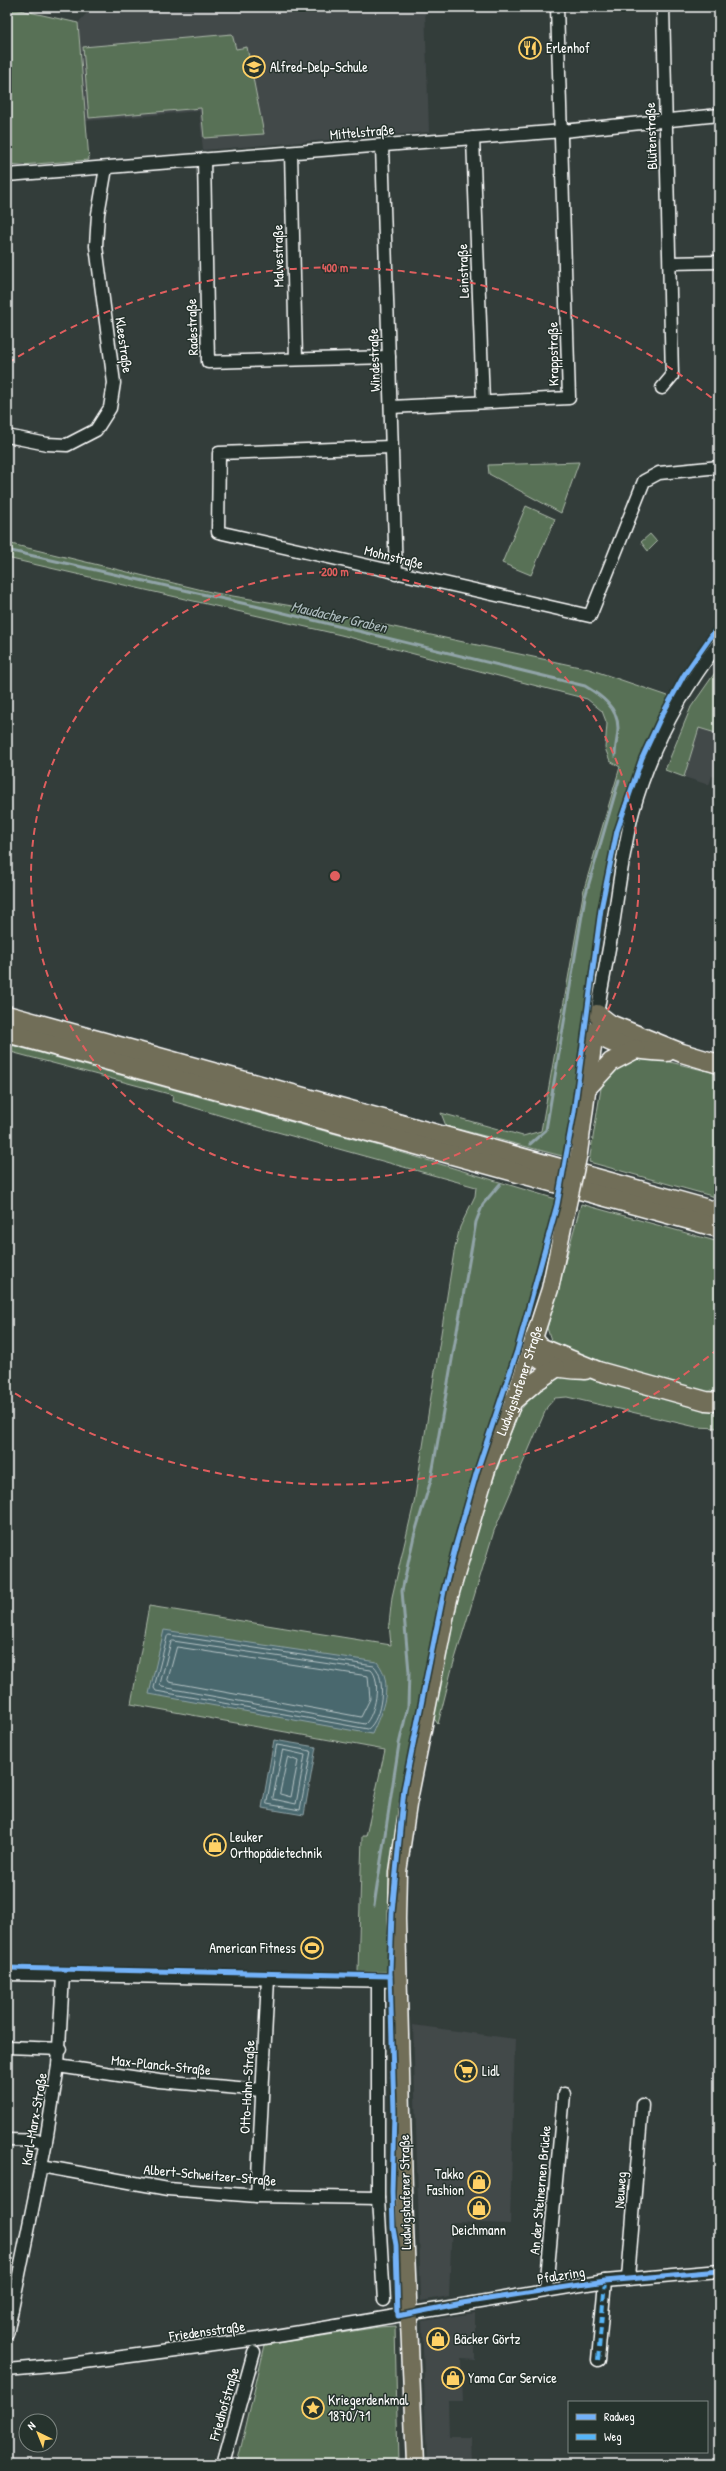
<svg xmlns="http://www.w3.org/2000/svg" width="726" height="2471" viewBox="0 0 726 2471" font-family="'Patrick Hand',sans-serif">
<rect width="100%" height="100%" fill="#333d3a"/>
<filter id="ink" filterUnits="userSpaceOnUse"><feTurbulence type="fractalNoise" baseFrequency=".025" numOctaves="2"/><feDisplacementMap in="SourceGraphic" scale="8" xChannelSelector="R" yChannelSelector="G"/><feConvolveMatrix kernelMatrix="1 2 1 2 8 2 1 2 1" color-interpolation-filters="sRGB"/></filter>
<g filter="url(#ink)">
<g fill="#42484a">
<polygon points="92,7 425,7 429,132 203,150 199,111 86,121 78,23"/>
<polygon points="699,728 719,734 719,778 712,776 709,785 684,777"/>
<polygon points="413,2025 515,2039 510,2224 452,2222 449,2296 421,2301"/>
<polygon points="475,2313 475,2360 461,2359 463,2401 448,2401 449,2437 470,2437 471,2462 427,2463 422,2321"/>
</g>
<g fill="#587156" stroke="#acb8aa">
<polygon points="7,7 78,23 89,160 7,166"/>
<polygon points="232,34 236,49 247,47 264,134 204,138 201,108 89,118 83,47"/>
<polygon points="579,462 561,513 489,474 488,465"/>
<polygon points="526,506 555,519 531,575 502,563"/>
<polygon points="650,534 657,542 648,551 641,542"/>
<path d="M7,543L215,593L310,609L589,669L671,697C648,740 630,785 617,832C589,938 585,1049 566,1157L446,1126L441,1113L523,1136L541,1131L584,889L620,767L610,761L605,748L607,724L602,711L587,699L341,635L7,558Z"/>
<polygon points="719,667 719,734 699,728 684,777 665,770 691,707"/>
<polygon points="7,1044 390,1149 556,1199 517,1351 477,1471 444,1591 392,1913 390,1972 358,1972 362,1836 366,1836 385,1750 131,1704 149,1606 391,1645 389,1624 392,1597 414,1503 454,1252 460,1227 475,1196 476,1187 252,1125 172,1101 173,1095 7,1051"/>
<polygon points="639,1058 666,1061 719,1074 719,1198 589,1162 602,1082 617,1066"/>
<polygon points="581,1204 719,1242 719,1393 705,1394 602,1364 559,1348 551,1340 547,1328"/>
<polygon points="560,1375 616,1382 719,1409 719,1428 696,1427 567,1397 555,1398 547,1407 494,1531 451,1672 438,1724 432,1716 464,1569 491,1486 518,1413 543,1383"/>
<polygon points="395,2326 398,2464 237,2464 265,2345 379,2327"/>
</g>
<g fill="#48686e" stroke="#91a4a8">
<path d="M164,1630L377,1662C395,1684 382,1711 372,1734L149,1694Z"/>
<polygon points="274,1740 316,1747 304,1815 262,1808"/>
</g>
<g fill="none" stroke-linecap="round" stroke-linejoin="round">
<g stroke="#b6c3c5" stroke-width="1">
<path d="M169,1635L374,1666C387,1678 382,1719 368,1729L156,1691L154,1688L167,1637Z"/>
<path d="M173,1641L371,1670C382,1680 375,1715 365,1724L162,1687L160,1684L171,1642Z"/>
<polygon points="177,1647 368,1676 370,1699 361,1717 169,1682 168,1680"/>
<polygon points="277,1745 311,1751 300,1810 267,1804"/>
<polygon points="283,1750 305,1755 296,1804 273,1799"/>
<polygon points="288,1757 298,1761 291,1797 280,1794"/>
</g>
<g stroke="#91a4a8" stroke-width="3">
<path d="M7,550L255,606L585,686C600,695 618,707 618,728C618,737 615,746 615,756"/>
<polyline points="530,1144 546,1130 585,897 619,780"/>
<polyline points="374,1906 399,1744 408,1706 409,1672 402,1591 414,1536 431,1480 476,1222 483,1204 500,1184"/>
</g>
<g stroke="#fff" stroke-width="15">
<g id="minor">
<polyline points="473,138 483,402"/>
<polyline points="382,146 396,574"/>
<polyline points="291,153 296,359"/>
<polyline points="204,159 208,362 389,357"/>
<polyline points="7,175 563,131 719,115"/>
<polyline points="670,263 719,262"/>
<polyline points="662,388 672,376 663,7"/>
<polyline points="391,407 569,398 557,7"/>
<polyline points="7,436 47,444 67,445 96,430 110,408 114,383 96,246 98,214 106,168"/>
<polyline points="391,447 219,453 218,532 590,616 644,481 659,473 719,467"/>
<path d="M596,1020C601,988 608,957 613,925C619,887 623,849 633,811C650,750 680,693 719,643"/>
<polyline points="7,1974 399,1981"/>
<polyline points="378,1981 378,2198 384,2300"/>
<polyline points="7,2047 61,2049"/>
<polyline points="58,2066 159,2081 262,2090"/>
<polyline points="7,2140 46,2141"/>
<polyline points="41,2166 168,2189 257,2196 378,2198"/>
<polyline points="257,2196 268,1979"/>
<polyline points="628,2278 642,2105"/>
<polyline points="546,2289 564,2094"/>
<polyline points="7,2334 46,2141 58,2066 63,1975"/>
<polyline points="598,2360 605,2281"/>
<polyline points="7,2370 62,2365 258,2339 605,2281 719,2271"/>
<polyline points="223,2464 254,2352"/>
</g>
</g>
<g stroke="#fff" stroke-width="19">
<g id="major">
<polyline points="579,1153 595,1031"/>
<path id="s1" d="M415,2464L405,2227L397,1919L398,1872L408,1805L449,1599L488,1466L514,1400L550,1289L567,1208"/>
</g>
</g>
<g stroke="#fff" stroke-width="21">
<g id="highway">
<polyline points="597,1014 610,1024 682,1053 719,1064"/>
<polyline points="7,1015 719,1212"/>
<path d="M610,1024L595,1031C611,1048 644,1051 667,1052"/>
<polyline points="7,1033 719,1228"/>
<polyline points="588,1087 611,1062 636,1049"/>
<polyline points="534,1339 540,1347 598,1371 706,1401 719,1402"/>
<path d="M537,1347L531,1349C544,1369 563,1369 585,1370"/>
<polyline points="514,1400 535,1382 556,1368"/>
</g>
</g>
<use href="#minor" stroke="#26332d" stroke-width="12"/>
<use href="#major" stroke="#716e59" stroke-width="16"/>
<use href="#highway" stroke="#716e59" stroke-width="18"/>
<g stroke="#fff" stroke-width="19" stroke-linecap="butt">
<polyline id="major-bridge" points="567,1208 579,1153"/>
</g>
<use href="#major-bridge" stroke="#716e59" stroke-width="16"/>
<polyline stroke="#56b5f8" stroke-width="4" stroke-dasharray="8 4" stroke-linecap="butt" points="598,2360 605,2281"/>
<g stroke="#26332d" stroke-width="8">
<g id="cycleway">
<polyline points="719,625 684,675 661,717 642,758 617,831 601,909 574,1112 557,1205 517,1351 477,1471 455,1548 444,1591 404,1789 392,1913 390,1972 394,2112 392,2192 393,2228 396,2245 398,2316 462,2303 605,2281 719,2271"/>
<polyline points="7,1968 390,1976"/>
</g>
</g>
<use href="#cycleway" stroke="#73b2f8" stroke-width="5"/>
</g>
</g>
<g fill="none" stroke="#e05e5e" stroke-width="2" stroke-dasharray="7 5">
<circle cx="335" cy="876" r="304"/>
<path d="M718 1349A608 608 0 0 1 8 1389M8 363A608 608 0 0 1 718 403"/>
</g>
<defs>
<g id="restaurant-ring" transform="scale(1.15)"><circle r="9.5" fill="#26332d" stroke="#ffd166" stroke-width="1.5"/><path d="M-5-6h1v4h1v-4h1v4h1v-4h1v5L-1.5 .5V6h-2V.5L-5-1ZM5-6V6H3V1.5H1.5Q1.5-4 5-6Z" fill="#ffd166"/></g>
<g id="school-ring" transform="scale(1.15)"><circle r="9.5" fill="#26332d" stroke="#ffd166" stroke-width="1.5"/><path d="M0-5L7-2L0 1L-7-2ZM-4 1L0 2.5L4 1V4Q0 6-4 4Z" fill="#ffd166"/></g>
<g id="shop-ring" transform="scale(1.15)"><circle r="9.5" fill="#26332d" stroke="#ffd166" stroke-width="1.5"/><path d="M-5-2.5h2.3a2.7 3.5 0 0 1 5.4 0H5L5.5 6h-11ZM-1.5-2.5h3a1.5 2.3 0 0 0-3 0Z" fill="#ffd166"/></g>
<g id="stadium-ring" transform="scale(1.15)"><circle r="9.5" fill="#26332d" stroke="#ffd166" stroke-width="1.5"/><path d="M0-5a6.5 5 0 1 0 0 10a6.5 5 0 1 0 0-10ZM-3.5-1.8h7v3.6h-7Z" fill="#ffd166"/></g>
<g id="supermarket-ring" transform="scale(1.15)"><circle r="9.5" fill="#26332d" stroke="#ffd166" stroke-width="1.5"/><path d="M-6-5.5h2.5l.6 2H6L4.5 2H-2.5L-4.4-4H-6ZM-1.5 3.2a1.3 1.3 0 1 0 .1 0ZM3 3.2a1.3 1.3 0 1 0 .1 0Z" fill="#ffd166"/></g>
<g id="sight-ring" transform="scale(1.15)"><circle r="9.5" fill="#26332d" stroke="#ffd166" stroke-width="1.5"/><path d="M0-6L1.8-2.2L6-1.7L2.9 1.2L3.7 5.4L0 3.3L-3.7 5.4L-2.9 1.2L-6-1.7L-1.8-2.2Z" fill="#ffd166"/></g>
</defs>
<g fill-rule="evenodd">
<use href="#restaurant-ring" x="530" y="48"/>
<use href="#school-ring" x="254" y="67"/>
<use href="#shop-ring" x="215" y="1845"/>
<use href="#stadium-ring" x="312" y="1948"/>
<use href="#supermarket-ring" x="466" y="2071"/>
<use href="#shop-ring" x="479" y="2182"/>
<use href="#shop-ring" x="479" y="2208"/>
<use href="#shop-ring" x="438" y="2339"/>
<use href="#shop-ring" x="453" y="2378"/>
<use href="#sight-ring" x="313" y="2408"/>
</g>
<g text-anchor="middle" stroke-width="3" stroke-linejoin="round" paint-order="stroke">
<g font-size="14" fill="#fff" stroke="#26332d" text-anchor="start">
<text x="546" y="53">Erlenhof</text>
<text x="270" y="72">Alfred-Delp-Schule</text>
<text x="230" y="1842">Leuker<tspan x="230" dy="16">Orthopädietechnik</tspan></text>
<text x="296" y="1953" text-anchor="end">American Fitness</text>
<text x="482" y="2076">Lidl</text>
<text x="464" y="2179" text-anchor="end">Takko<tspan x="464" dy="16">Fashion</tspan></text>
<text x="479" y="2235" text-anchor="middle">Deichmann</text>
<text x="454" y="2344">Bäcker Görtz</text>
<text x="468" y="2383">Yama Car Service</text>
<text x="328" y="2405">Kriegerdenkmal<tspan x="328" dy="16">1870/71</tspan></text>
</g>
<g font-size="14" fill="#fff" stroke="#26332d">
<text transform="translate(362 132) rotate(-5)" y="5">Mittelstraße</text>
<text transform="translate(651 136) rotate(-92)" y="5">Blütenstraße</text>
<text transform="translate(278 256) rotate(-91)" y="5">Malvestraße</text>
<text transform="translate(463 271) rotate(-92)" y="5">Leinstraße</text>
<text transform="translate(192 327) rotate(-92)" y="5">Radestraße</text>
<text transform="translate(124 345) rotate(82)" y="5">Kleestraße</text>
<text transform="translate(553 354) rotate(-91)" y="5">Krappstraße</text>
<text transform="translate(374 360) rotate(-92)" y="5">Windestraße</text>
<text transform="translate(394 557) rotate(14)" y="5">Mohnstraße</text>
<text dy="5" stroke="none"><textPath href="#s1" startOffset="1100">Ludwigshafener Straße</textPath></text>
<text transform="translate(161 2065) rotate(6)" y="5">Max-Planck-Straße</text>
<text transform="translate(247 2087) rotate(-87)" y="5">Otto-Hahn-Straße</text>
<text transform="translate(34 2119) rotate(-80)" y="5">Karl-Marx-Straße</text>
<text transform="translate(210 2175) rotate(5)" y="5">Albert-Schweitzer-Straße</text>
<text transform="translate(540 2190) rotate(-85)" y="5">An der Steinernen Brücke</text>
<text transform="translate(620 2190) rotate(-86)" y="5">Neuweg</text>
<text transform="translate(405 2192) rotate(-91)" y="5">Ludwigshafener Straße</text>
<text transform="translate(561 2275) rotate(-9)" y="5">Pfalzring</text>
<text transform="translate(207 2331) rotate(-8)" y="5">Friedensstraße</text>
<text transform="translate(224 2404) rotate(-74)" y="5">Friedhofstraße</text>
</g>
<g font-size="15" font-style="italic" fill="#adbbbe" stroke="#26332d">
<text transform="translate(339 617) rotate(13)" y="5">Maudacher Graben</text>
</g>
</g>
<circle cx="335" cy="876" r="6" fill="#e05e5e" stroke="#26332d" stroke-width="2"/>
<g font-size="12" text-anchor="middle" font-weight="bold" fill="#e05e5e" stroke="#26332d" stroke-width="3" stroke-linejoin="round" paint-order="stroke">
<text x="335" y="272">400 m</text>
<text x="335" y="576">200 m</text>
</g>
<rect width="726" height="2471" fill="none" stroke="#26332d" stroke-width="24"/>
<rect x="12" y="12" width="702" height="2447" fill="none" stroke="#fff" stroke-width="1.5" filter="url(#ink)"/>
<rect x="568" y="2401" width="140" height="52" fill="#26332d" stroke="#7d8581"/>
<rect x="576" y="2414" width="20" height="6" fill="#73b2f8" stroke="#7d8581"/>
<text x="604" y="2421" font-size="12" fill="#ffffff">Radweg</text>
<rect x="576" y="2434" width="20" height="6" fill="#56b5f8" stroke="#7d8581"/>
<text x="604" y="2441" font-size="12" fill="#ffffff">Weg</text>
<g transform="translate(38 2433) rotate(317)"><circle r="19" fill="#26332d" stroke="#7d8581"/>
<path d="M0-3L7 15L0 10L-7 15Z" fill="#ffd166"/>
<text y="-6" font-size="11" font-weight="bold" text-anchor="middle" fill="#ffffff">N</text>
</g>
</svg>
